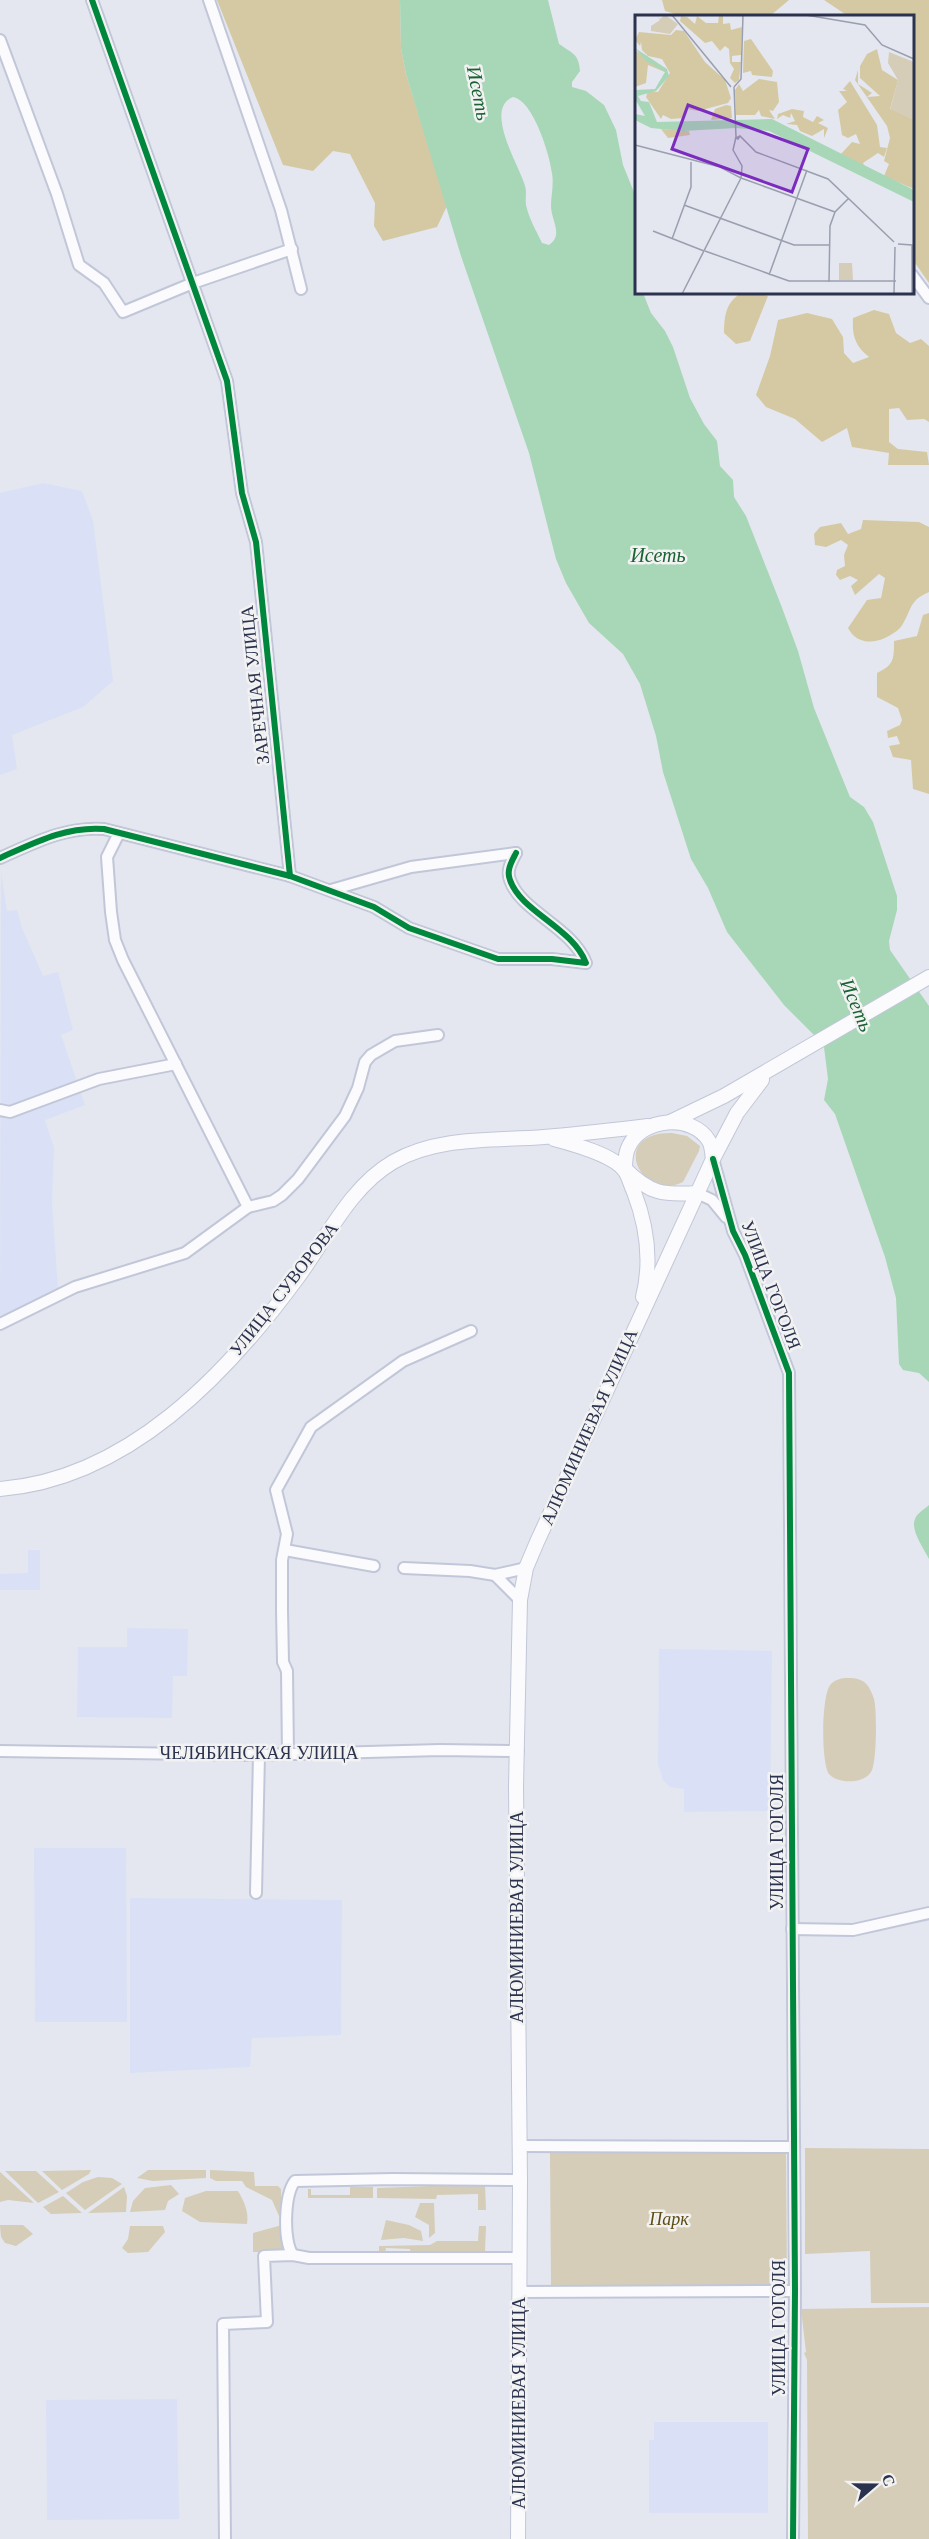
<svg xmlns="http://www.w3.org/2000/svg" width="929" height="2539" viewBox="0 0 929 2539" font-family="'Libre Baskerville',serif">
<rect width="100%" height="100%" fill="#e4e7ef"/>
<g fill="#dae1f6">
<polygon points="43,483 82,491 93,521 113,681 83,707 12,735 17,769 0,775 0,493"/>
<polygon points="1,872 7,911 17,910 22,928 43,976 58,972 73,1030 61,1035 85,1105 45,1120 54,1148 52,1203 58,1289 0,1316"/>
<polygon points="28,1550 40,1550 40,1590 0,1590 0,1574 28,1573"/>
<polygon points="127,1628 188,1629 187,1676 173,1676 172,1718 77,1717 78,1647 127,1647"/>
<polygon points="659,1649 772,1651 770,1811 684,1812 684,1789 670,1787 663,1780 658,1764"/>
<polygon points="34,1848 126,1848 127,2022 35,2022"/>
<polygon points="130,1898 342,1900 341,2035 252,2038 250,2067 130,2073"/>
<polygon points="177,2399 179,2519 47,2520 46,2400"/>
<polygon points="654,2422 768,2422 768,2513 649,2513 649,2440 654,2440"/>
</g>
<g fill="#d5cdb8">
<path d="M672,1133L687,1136L700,1146L699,1151L683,1182C641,1203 607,1132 672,1133Z"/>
<path d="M848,1678C856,1678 863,1679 868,1686C870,1689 873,1695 874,1699C877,1710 877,1763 871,1772C868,1777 861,1780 855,1781C847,1782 835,1781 829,1774C821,1763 821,1694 831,1684C836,1679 842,1678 848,1678Z"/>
<polygon points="805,2148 929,2149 929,2303 871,2303 870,2251 805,2254"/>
<polygon points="786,2152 787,2285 551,2286 550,2153"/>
<polygon points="91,2170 89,2174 62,2190 42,2171"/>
<polygon points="148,2170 206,2170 206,2178 153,2181 137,2178"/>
<polygon points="210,2170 254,2172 255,2186 278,2186 281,2189 282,2217 279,2216 272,2200 246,2187 242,2181 216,2181 210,2178"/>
<polygon points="5,2171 36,2171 59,2192 38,2203"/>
<polygon points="0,2172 34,2203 8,2200 0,2202"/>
<polygon points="98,2177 112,2178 122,2184 85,2210 66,2193 83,2182"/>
<polygon points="485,2184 486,2210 478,2210 478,2194 437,2195 436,2199 377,2198 377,2188"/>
<polygon points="171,2185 179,2194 168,2201 165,2210 130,2212 133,2201 145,2188"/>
<polygon points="124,2187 127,2196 126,2212 88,2213"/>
<polygon points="350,2187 373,2187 373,2198 308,2198 308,2189 311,2189 311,2195 350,2195"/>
<path d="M206,2191H238C244,2201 249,2212 247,2224L200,2222L182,2211L185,2198Z"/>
<polygon points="63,2196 82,2213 51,2214 43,2207"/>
<polygon points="420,2203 434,2203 435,2233 429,2238 429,2225 415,2217"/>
<polygon points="386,2220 409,2225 421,2231 423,2241 404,2238 381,2240"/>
<polygon points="0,2225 23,2225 33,2234 16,2246 5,2243 1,2237"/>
<polygon points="282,2225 282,2249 279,2252 253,2252 253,2233"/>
<polygon points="130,2226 163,2226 165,2232 148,2252 128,2253 122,2248 128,2239"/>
<polygon points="479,2226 486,2226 485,2252 411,2254 410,2249 386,2248 385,2254 379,2254 379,2246 430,2245 437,2241 478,2241"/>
<polygon points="929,2307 929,2539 808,2539 807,2360 804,2353 806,2352 801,2309"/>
</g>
<g fill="#d5c9a4">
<polygon points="217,0 400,0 401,48 406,74 447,206 437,227 383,241 374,226 375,203 350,154 333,151 313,171 283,165"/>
<polygon points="662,0 789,0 770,16 682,16 665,11"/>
<polygon points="824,0 929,0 929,283 913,260 912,168 915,160 912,151 912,16 848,16"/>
<path d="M742,293H758L768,296L750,341L736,344L724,333C724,316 726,301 742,293Z"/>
<path d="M874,310L889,314L896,333L910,343L921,339L929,346V422L924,419L907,420L899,408L889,409V442L898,449L927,452L929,465H888L889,453L852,447L847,428L822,442L795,419L766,407L756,395L770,356L778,320L807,313L832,319L843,337L844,353L853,363L869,357C855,346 852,336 853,318Z"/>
<path d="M863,520L919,522L929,527V592C925,594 920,596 917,599C909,606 907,620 900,628C884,643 859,649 848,628L867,600L881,598L885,578L879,574L855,595L851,586L858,580L850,576L840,580L836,575L837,570L845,566L844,555L848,545L841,540L826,547L815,545L814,534L820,527L841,523L848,534L861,529Z"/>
<path d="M929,613V794L913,789L911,760L893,757L889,746L900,744L897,736L888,738L887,731L900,725L902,720L898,708L877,697V673C894,665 894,659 894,641L917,636L923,615Z"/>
</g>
<g fill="#a7d7b6" fill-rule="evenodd">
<path d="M400,0H548L559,44C572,53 579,54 580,71L572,82V87L586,91L604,105L616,130L623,165L636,197V292L643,293L651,313L665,331L673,347L690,398L704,424L717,441L720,466L733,480L734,497L746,516L781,605L798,651L814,708L841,775L850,797L864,807L873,822L897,896V910L889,941L890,950L929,1006V1382L919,1373L903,1370L899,1364L896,1298L885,1257L835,1114L824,1100L828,1079L824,1047L821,1042L784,1005L727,932L708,888L691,859L663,772L656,736L640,684L623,654L589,623L566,583L556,559L529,453L461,256L406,74L401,48ZM513,97C533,100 550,155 552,173C554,185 551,195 551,206C551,220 564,235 549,245L542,243C536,230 529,219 526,205C525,198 527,192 525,186C520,167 483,109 513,97Z"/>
<path d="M929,1505V1559C924,1549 910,1530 915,1519C917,1513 925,1509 929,1505Z"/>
</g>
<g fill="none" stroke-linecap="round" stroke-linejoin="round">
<g stroke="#c1c7d8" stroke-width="14">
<g id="minor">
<polyline points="92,0 227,381 242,493 256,542 290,876"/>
<polyline points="209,0 281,210 301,289"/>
<polyline points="0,40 57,194 79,265 104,283 123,312 193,283 292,249"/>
<polyline points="912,275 929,298"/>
<path d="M0,858C34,843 66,826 104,829L290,876L374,907L409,928L498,959H552L586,963C572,927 521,912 510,880C506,870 512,861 516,853"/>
<polyline points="331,890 411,867 516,853"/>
<polyline points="0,1110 10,1112 99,1079 176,1064"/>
<polyline points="713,1159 733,1231 745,1255 789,1373 795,2291 793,2539"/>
<polyline points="697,1193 712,1200 726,1217"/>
<polyline points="248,1207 273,1201 282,1195 298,1179 345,1116 358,1088 365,1062 371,1055 395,1041 438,1035"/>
<polyline points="0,1324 75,1287 185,1253 248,1207 123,960 115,940 111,912 107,857 119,833"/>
<polyline points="285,1550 374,1566"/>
<polyline points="404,1568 470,1571 495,1575 526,1568"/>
<polyline points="495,1575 520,1600"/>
<polyline points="0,1751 259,1755 440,1750 518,1751"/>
<polyline points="288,1754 287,1671 283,1662 282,1610 282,1560 287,1534 276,1490 311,1427 403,1361 471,1331"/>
<polyline points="256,1893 259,1755"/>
<polyline points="792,1929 853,1930 929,1913"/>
<polyline points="519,2146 794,2147"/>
<path d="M293,2255C283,2242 284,2195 295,2181L393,2179L520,2180"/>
<polyline points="519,2292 795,2291"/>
<polyline points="225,2539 223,2324 267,2322 264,2256 293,2255 309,2258 519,2258"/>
</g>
</g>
<g stroke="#c1c7d8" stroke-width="16">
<g id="major">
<polyline points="670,1122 724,1096 929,977"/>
<path d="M554,1139C573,1144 614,1155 625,1171C629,1177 631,1186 634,1192C647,1226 652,1261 643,1297"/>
<polyline points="713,1159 737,1113 762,1080"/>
<path d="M0,1489C128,1479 227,1374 298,1277C327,1238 350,1187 393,1162C438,1136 494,1141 544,1137C579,1134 613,1130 648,1126"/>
<path d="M518,2539L520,2180L516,1787L520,1600L526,1568L537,1542L713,1159C712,1153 712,1146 709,1141C692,1113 642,1118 629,1146C625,1153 625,1162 625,1169C650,1194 663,1195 697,1193"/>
</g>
</g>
<use href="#minor" stroke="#fbfbfd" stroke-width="10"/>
<use href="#major" stroke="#fbfbfd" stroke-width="14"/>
<g stroke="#f2f2f2" stroke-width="10">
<g id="cycleway">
<polyline points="92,0 227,381 242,493 256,542 290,876"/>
<path d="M0,858C34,843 66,826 104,829L290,876L374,907L409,928L498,959H552L586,963C572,927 521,912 510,880C506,870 512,861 516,853"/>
<polyline points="713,1159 733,1231 745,1255 789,1373 795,2291 793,2539"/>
</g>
</g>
<use href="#cycleway" stroke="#00873e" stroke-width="6"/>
</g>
<g text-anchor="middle" stroke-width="5" stroke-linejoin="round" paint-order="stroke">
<g font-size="18" fill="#2a324e" stroke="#f2f2f2">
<text transform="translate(255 685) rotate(-96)" y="6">ЗАРЕЧНАЯ УЛИЦА</text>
<text transform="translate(771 1285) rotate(69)" y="6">УЛИЦА ГОГОЛЯ</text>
<text transform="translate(284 1289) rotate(-52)" y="6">УЛИЦА СУВОРОВА</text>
<text transform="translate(589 1427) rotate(-66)" y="6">АЛЮМИНИЕВАЯ УЛИЦА</text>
<text x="259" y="1759">ЧЕЛЯБИНСКАЯ УЛИЦА</text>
<text transform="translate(777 1842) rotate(-90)" y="6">УЛИЦА ГОГОЛЯ</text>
<text transform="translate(517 1917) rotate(-90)" y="6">АЛЮМИНИЕВАЯ УЛИЦА</text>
<text transform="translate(779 2328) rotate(-90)" y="6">УЛИЦА ГОГОЛЯ</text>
<text transform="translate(519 2403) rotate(-90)" y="6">АЛЮМИНИЕВАЯ УЛИЦА</text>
</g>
<g font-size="18" font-style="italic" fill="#5e4d13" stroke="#f2f2f2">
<text x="669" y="2225">Парк</text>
</g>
<g font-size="20" font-style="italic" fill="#196233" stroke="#f2f2f2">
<text transform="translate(479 93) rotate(79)" y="7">Исеть</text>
<text x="658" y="562">Исеть</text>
<text transform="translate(857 1005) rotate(67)" y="7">Исеть</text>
</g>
</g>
<g transform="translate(635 15)">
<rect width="279" height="279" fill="#e4e7ef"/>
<path d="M30,0L43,9L35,19L16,16V11L25,5L22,1L25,4ZM254,37L279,47V105L255,95L263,65L253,48ZM204,248H217L218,265H204Z" fill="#d5cdb8"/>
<path d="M84,0H88V9L95,8L96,15L107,12L106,40L97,41V47H106L104,65L100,68L95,63L99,54L95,48L94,34L90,31L85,36L77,26L70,28L45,6L46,1L52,2L60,9L62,1L71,8H83ZM41,15L49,16L70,47L90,65L96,83L93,88L63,96L52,94L49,103L36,104L28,100L26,104L11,82L13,76L23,77L35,58L27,44L13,41L7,35L6,27L5,31L0,25L4,17L36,20ZM116,24L138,56L137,62L117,60L116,56L108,58L109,26ZM242,34L247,55L263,65L255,94L279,105V174L249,161L254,149L249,146L255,123L252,111L220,65L223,55V69L237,78L232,82L245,81L225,63V51L232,39ZM0,35L28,53L30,57L13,50L11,68L0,72ZM124,64L142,67L144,87L138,96L134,95L140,104L126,101L124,95L120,100H101L100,75L104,69L108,76ZM215,66L242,110L245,132L252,133L249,142L243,138L228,148L230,152L206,139L217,127L225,129L221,119L213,123L207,120L204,101L203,95L212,87L204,76H212L208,74ZM91,90L96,91L97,103L76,105L80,94ZM157,94L169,96L168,102L178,107L182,101L189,105L183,108L193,113L189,123V114L177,121L165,116L162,110L151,109L160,106L156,98L155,103L148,100L142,104L143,99ZM26,114L54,116L55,120L33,123Z" fill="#d5c9a4"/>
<path d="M0,33L32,54L34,61L21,76L3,81L6,86L14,87L22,107L137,104L279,175V187L134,116L101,113L48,116L16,113L0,105V99L10,101L0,84V75L20,74L30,57L11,46Z" fill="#a7d7b6"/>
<path fill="none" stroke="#9a9faf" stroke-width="1.5" d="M37,0L96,72M171,0L230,10L247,30L279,44M99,72L106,64L108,0M99,72L101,122M105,121L101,123L103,124L105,121L121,137L193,164L259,227M101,122L98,135L107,151L106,164M0,130L85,152L106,163M106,163L200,197M49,190L159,230H194M18,216L69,236M37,224L56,172V147M263,229L277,230V279M70,236L154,266H261M134,260L172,155M194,267L195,211L200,197L214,183M47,279L106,163M259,279L260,232"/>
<path fill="#7b2cbf" fill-opacity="0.15" stroke="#7b2cbf" stroke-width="3" d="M53,90L173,134L157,177L37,134Z"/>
<rect width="279" height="279" fill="none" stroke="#2a324e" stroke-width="3"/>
</g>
<g transform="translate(875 2485) rotate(70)" stroke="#f2f2f2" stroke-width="4.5" paint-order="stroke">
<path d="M0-4.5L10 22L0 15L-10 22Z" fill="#2a324e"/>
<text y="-9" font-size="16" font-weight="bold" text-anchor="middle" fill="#2a324e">С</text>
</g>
</svg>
